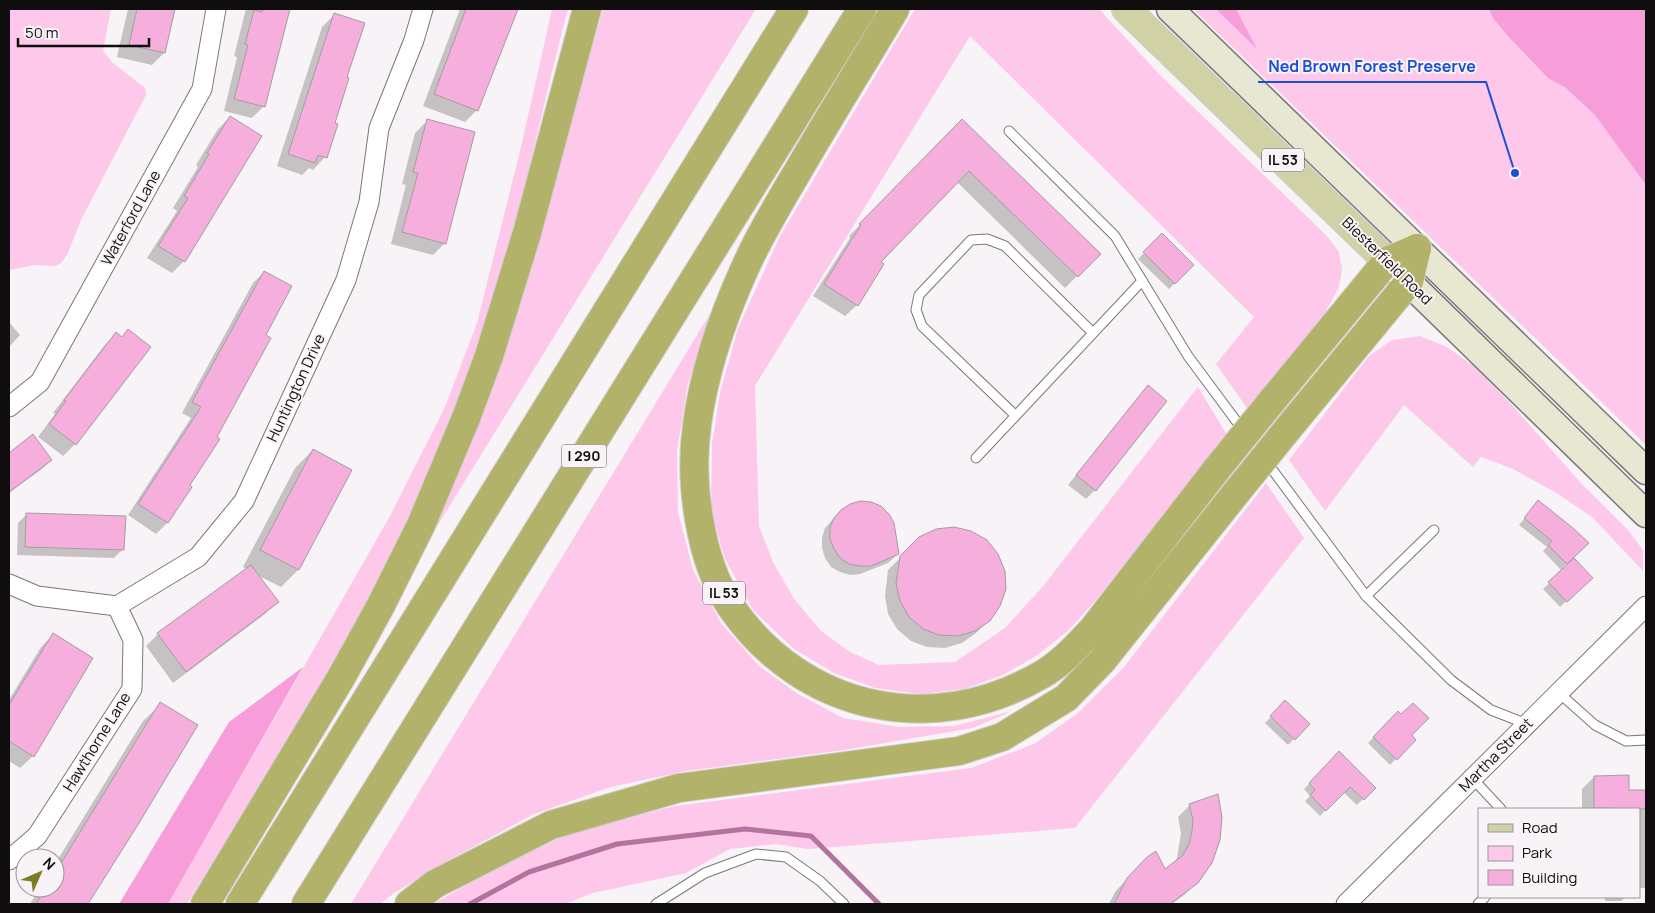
<svg xmlns="http://www.w3.org/2000/svg" width="1655" height="913" viewBox="0 0 1655 913" font-family="Manrope,sans-serif">
<rect width="100%" height="100%" fill="#f8f3f6"/>
<g fill="#fdc8ea">
<polygon points="9,9 111,9 103,51 113,63 145,88 146,95 81,220 67,255 61,263 55,266 35,265 9,270"/>
<path d="M552,9H568C539,118 518,231 482,338C465,390 445,443 422,494C357,638 270,770 187,904H168L390,516L445,407L477,323L522,143Z"/>
<polygon points="603,9 756,9 415,562 470,445 507,345"/>
<polygon points="915,9 1099,9 1159,74 1326,235 1339,252 1342,269 1339,287 1324,315 1247,408 1216,364 1254,317 970,36 755,386 759,526 773,562 794,599 821,631 850,652 879,665 955,662 1005,628 1044,585 1198,387 1227,435 1096,600 1069,630 1036,656 1003,675 964,689 921,694 875,688 834,673 794,649 753,610 725,559 711,510 712,444 720,393 738,328 780,236"/>
<polygon points="1193,9 1646,9 1646,445"/>
<polygon points="716,304 688,384 677,451 678,512 693,570 721,623 759,666 798,694 843,718 899,727 954,726 1012,711 973,728 844,750 686,771 611,787 534,814 460,854 394,893 380,904 351,904"/>
<polygon points="1420,336 1447,347 1478,369 1511,404 1580,482 1628,530 1643,550 1643,571 1592,517 1558,494 1513,469 1481,457 1473,467 1404,405 1325,511 1289,460 1369,356 1392,340"/>
<polygon points="1266,483 1304,538 1075,828 808,849 776,844 730,849 686,873 593,893 565,904 434,904 487,872 570,833 675,806 971,768 1034,744 1078,713 1124,667"/>
</g>
<g fill="#f79eda">
<polygon points="1216,9 1236,9 1257,49"/>
<polygon points="1489,9 1646,9 1646,185 1595,115 1566,88 1548,78 1507,35 1493,18"/>
<polygon points="303,667 168,904 119,904 229,722"/>
</g>
<g fill="#0003">
<polygon points="128,9 173,9 164,53 152,65 117,57"/>
<polygon points="246,9 289,9 264,106 252,118 224,111 237,57 234,56"/>
<polygon points="460,9 517,9 477,110 465,122 423,106"/>
<polygon points="334,15 346,78 325,157 313,170 309,168 302,175 277,166 322,27"/>
<polygon points="230,117 184,261 172,273 147,258 177,211 173,208 198,167 196,165 218,129"/>
<polygon points="427,121 445,243 433,255 391,244 406,185 402,184 415,133"/>
<polygon points="962,121 1099,254 1065,288 957,182 879,262 857,305 845,316 813,296 850,238 849,236"/>
<polygon points="1162,235 1193,265 1169,289 1138,259"/>
<polygon points="264,272 188,486 190,487 167,523 156,534 128,515 191,418 182,413 253,283"/>
<polygon points="9,322 20,335 9,347"/>
<polygon points="128,331 149,347 75,444 63,456 38,437 55,414 53,413 104,346 116,334 121,337"/>
<polygon points="1139,396 1095,490 1086,499 1068,485"/>
<polygon points="33,436 51,460 42,469 9,493 9,454"/>
<polygon points="313,450 298,570 281,587 257,575 277,602 265,614 173,683 146,646 158,634 247,569 243,567 295,468"/>
<polygon points="1533,508 1587,543 1562,568 1591,578 1560,607 1543,589 1562,571 1543,551 1547,547 1519,525"/>
<polygon points="841,510 898,554 888,563 860,574 850,575 840,572 831,567 825,558 822,548 822,538 825,528"/>
<polygon points="27,514 123,549 114,558 17,555 18,523"/>
<polygon points="920,538 989,620 976,633 962,643 945,648 927,647 911,641 897,629 888,614 885,596 888,570"/>
<polygon points="53,635 91,658 33,756 20,768 9,761 9,700 41,647"/>
<polygon points="1285,702 1308,724 1288,745 1265,723"/>
<polygon points="161,704 197,726 87,904 30,904 40,888 55,888 55,864 143,721"/>
<polygon points="1398,713 1410,735 1414,740 1390,765 1368,743"/>
<polygon points="1339,753 1374,788 1357,805 1343,792 1320,816 1305,801 1310,796 1304,789"/>
<polygon points="1594,777 1628,791 1646,791 1646,888 1639,888 1639,809 1582,809 1582,789"/>
<polygon points="1217,796 1197,882 1184,895 1172,904 1109,904 1115,892 1135,870 1165,871 1174,863 1177,858 1181,833 1178,817 1190,805"/>
<polygon points="1605,897 1626,897 1621,901 1605,901"/>
</g>
<g fill="none" stroke-linecap="round" stroke-linejoin="round">
<polyline stroke="#b2739e" stroke-width="5" points="470,904 529,872 617,844 745,829 811,836 879,904"/>
</g>
<g fill="#f6aedd" stroke="#a29da0">
<polygon points="137,9 175,9 165,53 129,45"/>
<polygon points="263,9 290,9 265,107 234,99 248,45 245,44 254,10 262,12"/>
<polygon points="466,9 518,9 478,111 434,94"/>
<polygon points="334,13 365,23 347,77 349,78 335,123 338,124 327,158 318,155 315,163 288,154"/>
<polygon points="230,116 262,136 185,262 158,246 188,198 184,196 209,154 207,153"/>
<polygon points="427,119 475,132 446,244 402,232 418,173 413,172"/>
<polygon points="962,119 1101,254 1078,277 969,171 881,262 884,264 858,306 824,284 861,225 859,224"/>
<polygon points="1162,233 1194,265 1175,284 1143,252"/>
<polygon points="264,271 292,286 266,335 271,338 217,437 220,439 190,485 192,487 168,523 138,504 201,407 192,402"/>
<polygon points="128,329 151,347 76,445 49,424 66,401 64,400 116,332 122,337"/>
<polygon points="1148,385 1167,401 1096,491 1076,475"/>
<polygon points="33,434 52,460 9,492 9,453"/>
<polygon points="313,449 352,470 299,570 260,550"/>
<polygon points="1538,500 1573,528 1589,543 1567,564 1548,545 1552,541 1524,518"/>
<polygon points="860,501 871,502 881,506 889,514 894,523 899,554 871,566 860,566 849,564 840,558 834,549 830,539 830,528 834,518 841,510 850,504"/>
<polygon points="26,513 126,516 124,550 25,547"/>
<polygon points="954,527 971,531 987,540 998,554 1005,571 1006,589 1000,606 990,621 975,631 958,636 939,635 923,629 909,617 900,601 896,584 900,556 919,537 936,529"/>
<polygon points="1574,558 1593,578 1567,602 1548,582"/>
<polygon points="251,565 279,602 186,672 157,633"/>
<polygon points="53,633 93,658 34,757 9,741 9,705"/>
<polygon points="1285,700 1310,724 1295,740 1270,716"/>
<polygon points="160,702 198,725 139,823 88,904 36,904 46,888 55,888 55,873"/>
<polygon points="1413,703 1429,718 1412,735 1416,740 1397,760 1373,737 1398,711 1401,714"/>
<polygon points="1339,751 1376,788 1364,800 1350,787 1326,811 1310,795 1315,790 1309,783"/>
<polygon points="1629,775 1629,790 1646,790 1646,809 1594,808 1594,776"/>
<polygon points="1218,794 1222,817 1220,840 1212,863 1198,883 1170,904 1114,904 1127,878 1147,857 1156,851 1165,869 1183,855 1189,844 1192,831 1193,820 1189,804"/>
</g>
<g fill="none" stroke-linecap="round" stroke-linejoin="round">
<g stroke="#7c777a" stroke-width="11">
<g id="lane">
<polyline points="1009,131 1115,236 1188,356 1366,596 1451,680 1491,710 1527,724"/>
<polyline points="1015,415 922,326 916,310 919,295 971,240 987,239 1005,246 1093,333"/>
<polyline points="976,458 1142,281"/>
<polyline points="1366,596 1434,530"/>
<polyline points="1559,693 1595,725 1626,741 1646,740"/>
<polyline points="1473,779 1501,809"/>
<polyline points="656,904 705,873 756,854 786,857 820,881 844,904"/>
<polyline points="1478,904 1485,897"/>
</g>
</g>
<g stroke="#7c777a" stroke-width="21">
<g id="street">
<polyline points="9,407 40,382 202,89 216,9"/>
<polyline points="9,584 37,596 117,606 198,557 244,501 346,280 369,202 379,128 414,40 423,9"/>
<polyline points="9,860 37,836 132,689 133,640 117,606"/>
<polyline points="1346,904 1646,606"/>
</g>
</g>
<g stroke="#7c777a" stroke-width="29">
<g id="secondary">
<polyline points="1170,9 1646,471"/>
<polyline points="1393,267 1646,514"/>
</g>
</g>
<g stroke="#cfcfcf" stroke-width="30">
<polyline id="primary" points="1126,9 1387,261"/>
</g>
<g stroke="#cfcfcf" stroke-width="30">
<g id="highway">
<path d="M895,9C863,63 830,116 798,171C779,203 759,236 744,270C722,319 704,372 697,425C689,480 699,560 731,607C803,711 932,738 1041,675C1061,664 1077,646 1093,629L1216,470"/>
<polyline points="1271,402 1387,261 1417,248"/>
<polyline points="1287,430 1409,282 1417,248"/>
<polyline points="205,904 342,676 380,607 421,525 466,418 489,356 527,233 587,9"/>
<polyline points="240,904 794,9"/>
<polyline points="306,904 862,9"/>
<polyline points="409,904 435,884 551,825 679,788 959,751 1002,737 1066,698 1102,661 1236,493"/>
</g>
</g>
<use href="#lane" stroke="#fff" stroke-width="9"/>
<use href="#street" stroke="#fff" stroke-width="19"/>
<use href="#secondary" stroke="#e8e8d2" stroke-width="26"/>
<use href="#primary" stroke="#d1d1a6" stroke-width="28"/>
<use href="#highway" stroke="#b2b26a" stroke-width="28"/>
<g stroke="#cfcfcf" stroke-width="30" stroke-linecap="butt">
<g id="highway-bridge">
<polyline points="1216,470 1271,402"/>
<polyline points="1236,493 1287,430"/>
</g>
</g>
<use href="#highway-bridge" stroke="#b2b26a" stroke-width="28"/>
</g>
<g text-anchor="middle" stroke-width="4" stroke-linejoin="round" paint-order="stroke">
<g fill="#f8f3f6" stroke="#555254" stroke-width="1">
<rect x="1262" y="148.5" width="42" height="23" rx="4"/>
<rect x="561.5" y="444.5" width="45" height="23" rx="4"/>
<rect x="703" y="581.5" width="42" height="23" rx="4"/>
</g>
<g font-size="14" font-weight="bold" fill="#0f0d0e">
<text x="1283" y="165">IL 53</text>
<text x="584" y="461">I 290</text>
<text x="724" y="598">IL 53</text>
</g>
<g font-size="15" fill="#0f0d0e" stroke="#f8f3f6">
<text transform="translate(131 218) rotate(-61)" y="5">Waterford Lane</text>
<text transform="translate(1387 261) rotate(44)" y="5">Biesterfield Road</text>
<text transform="translate(296 388) rotate(-65)" y="5">Huntington Drive</text>
<text transform="translate(97 742) rotate(-58)" y="5">Hawthorne Lane</text>
<text transform="translate(1496 755) rotate(-45)" y="5">Martha Street</text>
</g>
</g>
<path fill="none" stroke="#1d4ed8" stroke-width="2" d="M1515 173L1486 82H1258"/>
<circle fill="#1d4ed8" stroke="#f8f3f6" stroke-width="2" cx="1515" cy="173" r="5"/>
<g font-size="16" text-anchor="middle" font-weight="bold" fill="#1d4ed8" stroke="#f8f3f6" stroke-width="4" stroke-linejoin="round" paint-order="stroke">
<text x="1372" y="72">Ned Brown Forest Preserve</text>
</g>
<rect width="1655" height="913" fill="none" stroke="#0f0d0e" stroke-width="20"/>
<rect x="1478" y="808" width="162" height="90" fill="#f8f3f6" stroke="#9b9799"/>
<rect x="1488" y="824" width="25" height="8" fill="#d1d1a6" stroke="#9b9799"/>
<text x="1522" y="833" font-size="15" fill="#0f0d0e">Road</text>
<rect x="1488" y="846" width="25" height="15" fill="#fdc8ea" stroke="#9b9799"/>
<text x="1522" y="858" font-size="15" fill="#0f0d0e">Park</text>
<rect x="1488" y="870" width="25" height="15" fill="#f6aedd" stroke="#9b9799"/>
<text x="1522" y="883" font-size="15" fill="#0f0d0e">Building</text>
<g transform="translate(40 873) rotate(45)"><circle r="24" fill="#f8f3f6" stroke="#9b9799"/>
<path d="M0-4L9 19L0 12L-9 19Z" fill="#7e7d24"/>
<text y="-8" font-size="14" font-weight="bold" text-anchor="middle" fill="#0f0d0e">N</text>
</g>
<path d="M18 38v8h131v-8" fill="none" stroke="#0f0d0e" stroke-width="2.5"/>
<text x="25" y="38" font-size="15" fill="#0f0d0e" stroke="#f8f3f6" stroke-width="4" paint-order="stroke">50 m</text>
</svg>
